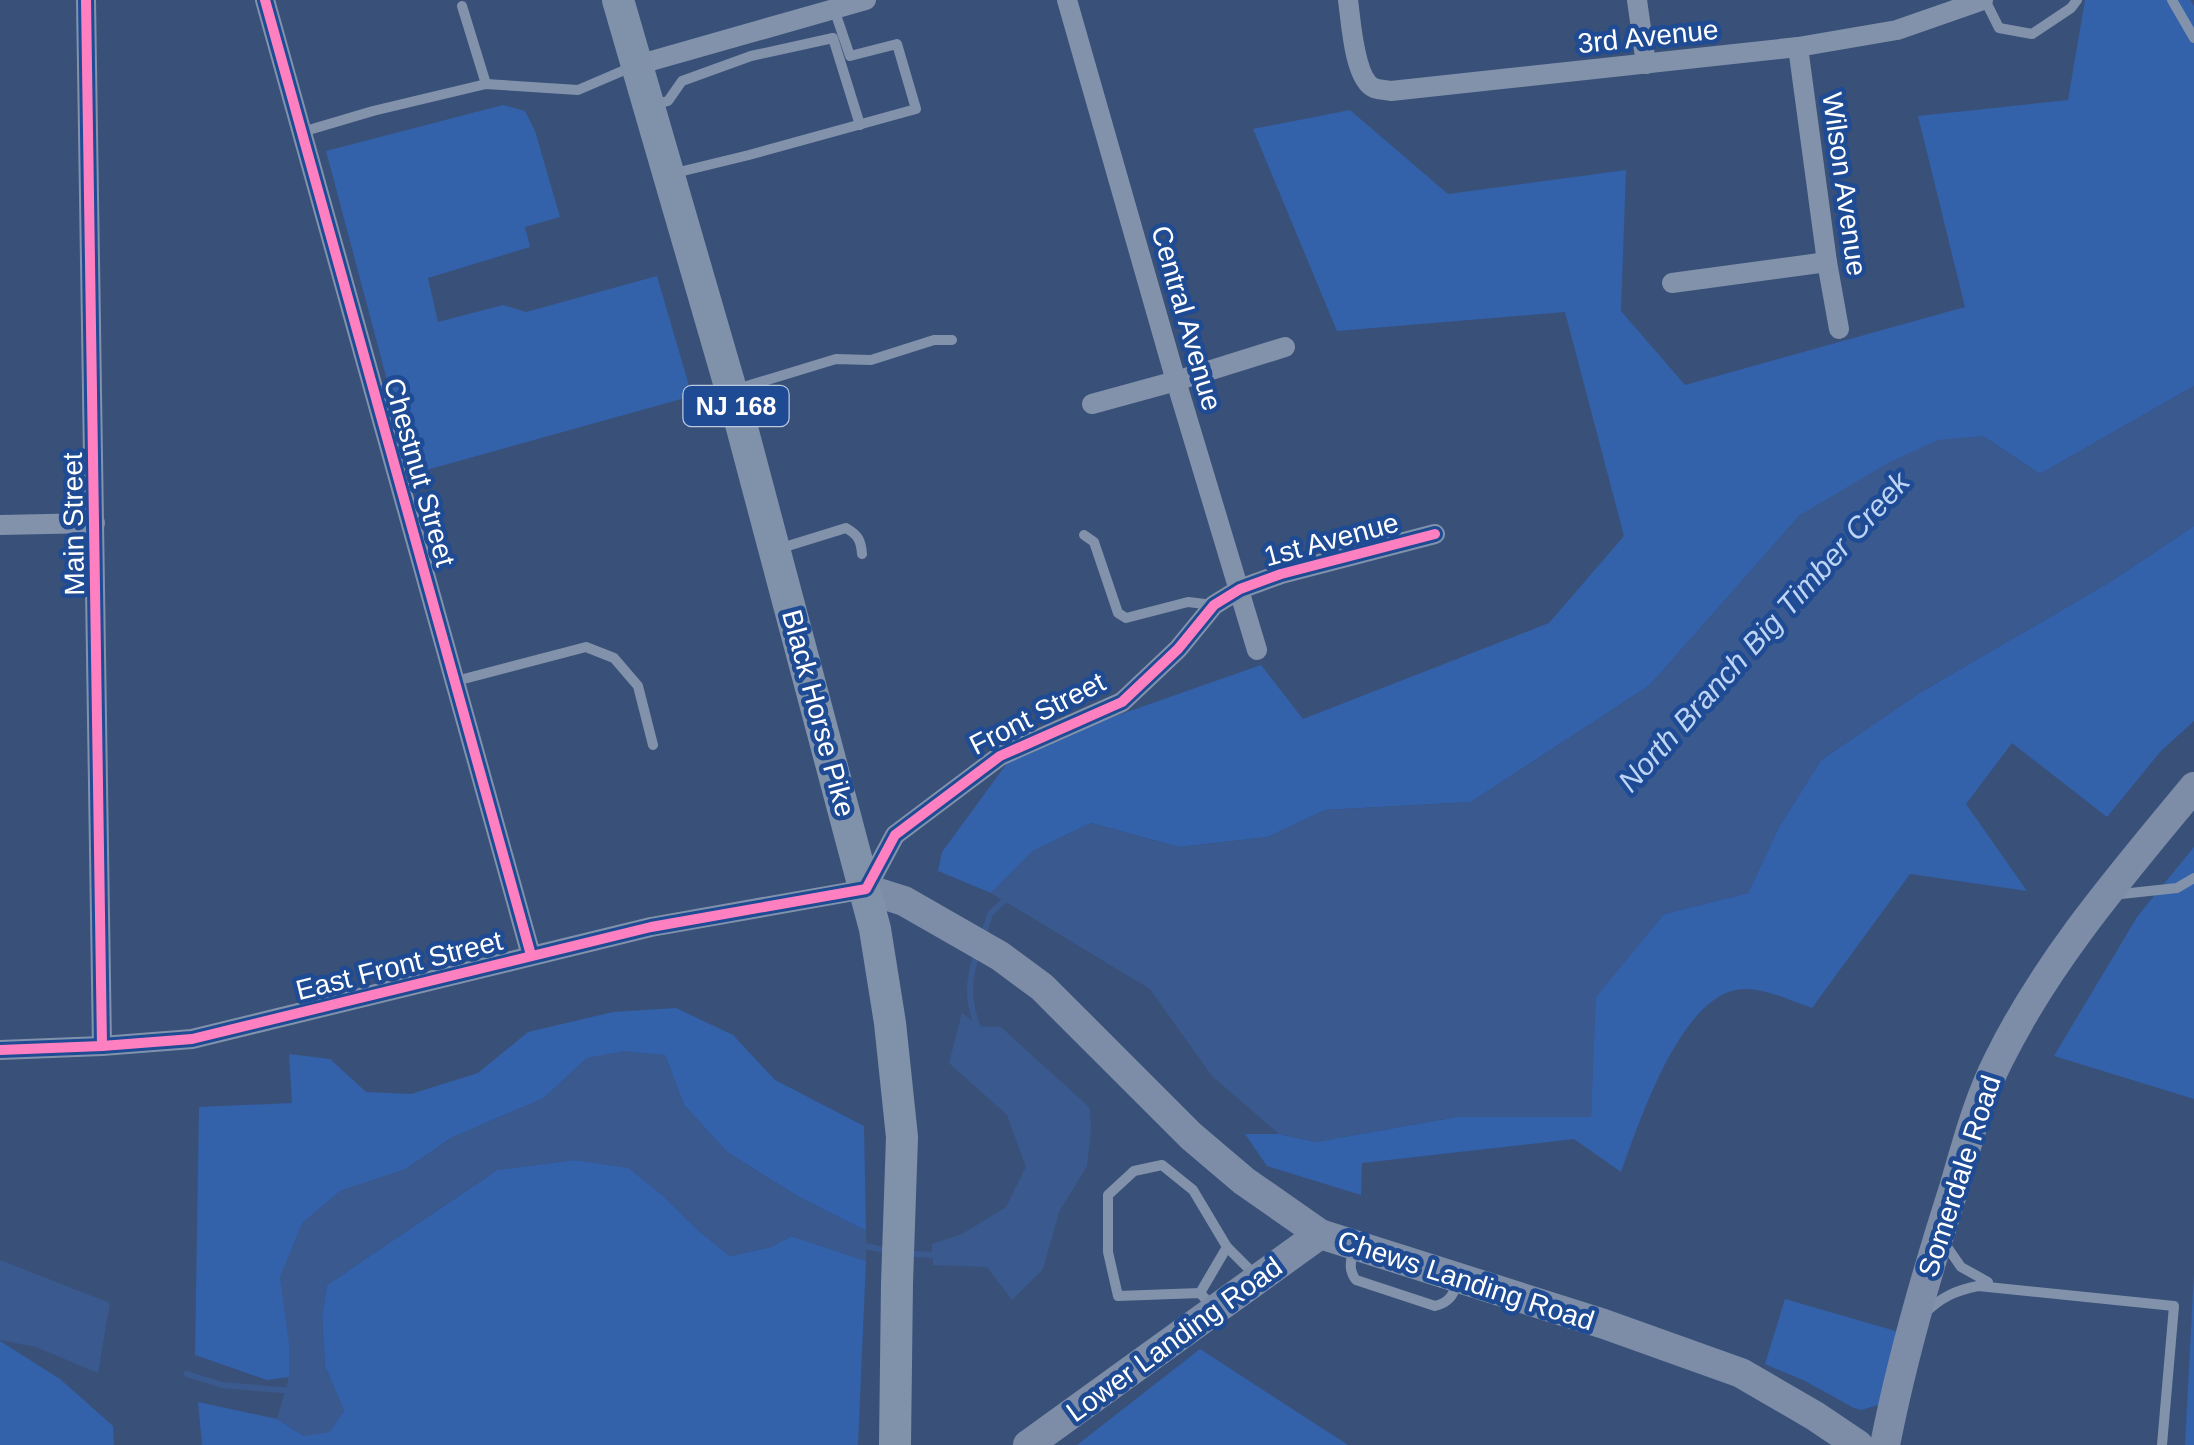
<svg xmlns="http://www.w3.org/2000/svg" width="2194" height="1445" viewBox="0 0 2194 1445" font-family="Arial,sans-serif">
<rect width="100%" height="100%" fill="#395179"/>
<g fill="#3361aa">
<polygon points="2085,0 2190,0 2194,6 2194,386 2040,474 1983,436 1800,515 1650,685 1471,802 1325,810 1268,837 1179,847 1091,823 1033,851 991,893 938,871 942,852 1016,751 1261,665 1303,719 1549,623 1624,536 1565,312 1337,331 1253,129 1350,110 1448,194 1626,170 1621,311 1685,385 1965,307 1918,116 2068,100"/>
<polygon points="503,105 525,111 535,131 560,217 525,227 530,247 428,278 438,322 503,305 526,312 657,276 692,396 412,474 326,151"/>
<path d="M2194,526V721L2160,752L2107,817L2012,743L1966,804L2027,891L1910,874L1812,1008C1791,1001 1767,989 1745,989C1682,989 1639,1123 1621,1172L1574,1139L1362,1163L1361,1195L1267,1166L1245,1134H1279L1316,1142L1456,1117H1591L1595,997L1664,914L1748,893L1779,827L1821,760L1921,692L2110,582Z"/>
<polygon points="2194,847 2194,1099 2054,1056 2137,917"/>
<polygon points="676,1008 733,1035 775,1080 864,1126 866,1231 799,1197 727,1152 684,1105 665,1055 587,1058 544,1098 451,1138 406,1169 340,1191 289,1344 289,1377 267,1380 195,1355 199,1107 292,1103 289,1054 330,1059 366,1092 411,1094 478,1073 528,1032 613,1012"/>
<polygon points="574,1160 628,1167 662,1195 699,1231 730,1256 771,1247 791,1236 866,1261 858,1445 202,1445 198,1402 277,1419 304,1436 344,1411 325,1366 322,1316 327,1285 497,1170"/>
<polygon points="2194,1272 2194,1445 2185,1445"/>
<polygon points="1785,1299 1899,1332 1882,1398 1878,1405 1861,1410 1854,1408 1805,1381 1765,1364"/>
<polygon points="0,1341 60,1379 113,1426 114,1445 0,1445"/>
<polygon points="1200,1349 1348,1445 1077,1445"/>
</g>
<g fill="#3a598e">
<polygon points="2194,386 2194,526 2110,582 1921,692 1821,760 1779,827 1748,893 1664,914 1596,997 1591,1117 1456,1117 1316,1142 1279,1134 1212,1076 1150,989 991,893 1033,851 1091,823 1179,847 1268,837 1325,810 1471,802 1650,685 1800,515 1890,462 1938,440 1983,436 2040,474"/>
<polygon points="962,1013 979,1026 1001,1027 1090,1108 1091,1129 1087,1166 1059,1212 1043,1269 1012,1300 987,1267 933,1265 932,1244 962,1234 1006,1207 1026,1167 1007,1115 949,1063"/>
<polygon points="624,1051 665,1055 684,1105 727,1152 799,1197 866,1231 866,1261 791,1236 771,1247 730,1256 699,1231 662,1195 628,1168 574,1160 497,1170 327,1285 322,1316 325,1366 344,1411 330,1432 304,1436 277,1419 289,1377 289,1344 280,1277 302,1223 340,1191 406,1169 451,1138 544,1098 587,1058"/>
<polygon points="0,1260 110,1303 98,1373 36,1347 0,1340"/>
</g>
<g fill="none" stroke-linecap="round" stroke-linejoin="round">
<g stroke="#3a598e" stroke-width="6">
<polyline points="983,937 990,914 1007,898"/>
<path d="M977,954C967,983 968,1000 978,1029"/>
<polyline points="861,1245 888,1251"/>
<polyline points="910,1254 938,1255"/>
<polyline points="187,1374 222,1385 294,1391"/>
</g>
<g stroke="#8292ab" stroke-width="10">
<polyline points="1985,0 1999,28 2032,34 2071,8 2077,0"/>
<polyline points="2172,0 2194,38"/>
<polyline points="462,6 486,84"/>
<polyline points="652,105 668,101 682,81 751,56 833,38 860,125"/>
<polyline points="302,132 373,111 486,84 578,90 634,66"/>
<polyline points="675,173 749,155 916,109 897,44 850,56 834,9"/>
<polyline points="737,389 836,359 871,360 934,340 952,340"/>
<polyline points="1084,535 1094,542 1118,613 1126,618 1188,602 1213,605"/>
<path d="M778,549L846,528C858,535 861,540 862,554"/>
<polyline points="456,681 586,647 614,658 638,686 653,745"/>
<polyline points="2112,895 2177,888 2194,878"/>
<polyline points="1943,1241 1961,1267 1988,1282"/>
<path d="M1353,1250C1351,1261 1348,1270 1356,1280L1435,1306C1451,1302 1453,1294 1459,1280"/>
<polyline points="1200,1293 1227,1247"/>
<polyline points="1213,1307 1200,1293 1118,1296 1108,1252 1108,1195 1134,1171 1162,1165 1193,1190 1227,1247 1254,1274"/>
<path d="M1925,1313C1941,1297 1957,1290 1978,1286L2174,1306L2162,1445"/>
</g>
<g stroke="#8292ab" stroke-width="20">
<polyline points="86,0 102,1046"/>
<polyline points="265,0 531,955"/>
<polyline points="1067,0 1176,381 1257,650"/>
<path d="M1348,0C1351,21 1354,79 1374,88C1380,90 1386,90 1391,91L1798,47L1897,30L1983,0"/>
<polyline points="1637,0 1646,64"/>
<polyline points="1798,47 1827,262 1839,329"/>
<polyline points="637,65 866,0"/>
<polyline points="1672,283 1827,262"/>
<polyline points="1092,404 1176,381 1285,347"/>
<polyline points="0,525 95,523"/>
<polyline points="0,1050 102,1046 192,1039 651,927 866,889 895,835 1000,756 1122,702 1178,649 1214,605 1240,589 1281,574 1435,534"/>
</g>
<g stroke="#7d8da8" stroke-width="30">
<polyline points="866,889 904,901 1000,956 1042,987 1191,1136 1244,1181 1320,1234 1604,1324 1741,1373 1815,1416 1858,1445"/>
<polyline points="1028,1445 1320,1234"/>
<path d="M1885,1445C1902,1358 1927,1272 1954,1188C1967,1144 1978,1100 1999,1059C2049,958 2123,873 2194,787"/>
</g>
<polyline stroke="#8091aa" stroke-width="32" points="618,0 741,424 875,929 890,1023 902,1137 897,1283 895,1445"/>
<g stroke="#1e4b94" stroke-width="16">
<g id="cycleway">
<polyline points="86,0 102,1046"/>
<polyline points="265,0 531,955"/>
<polyline points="0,1050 102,1046 192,1039 651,927 866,889 895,835 1000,756 1122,702 1178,649 1214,605 1240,589 1281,574 1435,534"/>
</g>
</g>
<use href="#cycleway" stroke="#ff80c0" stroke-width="10"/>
</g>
<g text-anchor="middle" stroke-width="9" stroke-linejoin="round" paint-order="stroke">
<rect fill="#1e4b94" stroke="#bcc9df" stroke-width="2.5" x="683.5" y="386" width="105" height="40" rx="8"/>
<g font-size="25" font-weight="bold" fill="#fff">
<text x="736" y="415">NJ 168</text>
</g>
<g font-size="28" fill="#fff" stroke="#1e4b94">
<text transform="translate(1648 36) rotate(-6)" y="10">3rd Avenue</text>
<text transform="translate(1845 184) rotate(82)" y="10">Wilson Avenue</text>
<text transform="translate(1187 318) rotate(74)" y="10">Central Avenue</text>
<text transform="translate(420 472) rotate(74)" y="10">Chestnut Street</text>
<text transform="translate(73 524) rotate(-91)" y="10">Main Street</text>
<text transform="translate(1331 539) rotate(-15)" y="10">1st Avenue</text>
<text transform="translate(819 713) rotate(75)" y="10">Black Horse Pike</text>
<text transform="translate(1037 713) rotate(-27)" y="10">Front Street</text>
<text transform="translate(399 965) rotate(-14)" y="10">East Front Street</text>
<text transform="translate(1959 1176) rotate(-72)" y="10">Somerdale Road</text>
<text transform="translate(1466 1280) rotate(18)" y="10">Chews Landing Road</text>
<text transform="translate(1174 1339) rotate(-36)" y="10">Lower Landing Road</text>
</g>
<g font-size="30" font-style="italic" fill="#bdd4f5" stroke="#1e4b94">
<text transform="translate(1764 632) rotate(-48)" y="10">North Branch Big Timber Creek</text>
</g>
</g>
</svg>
